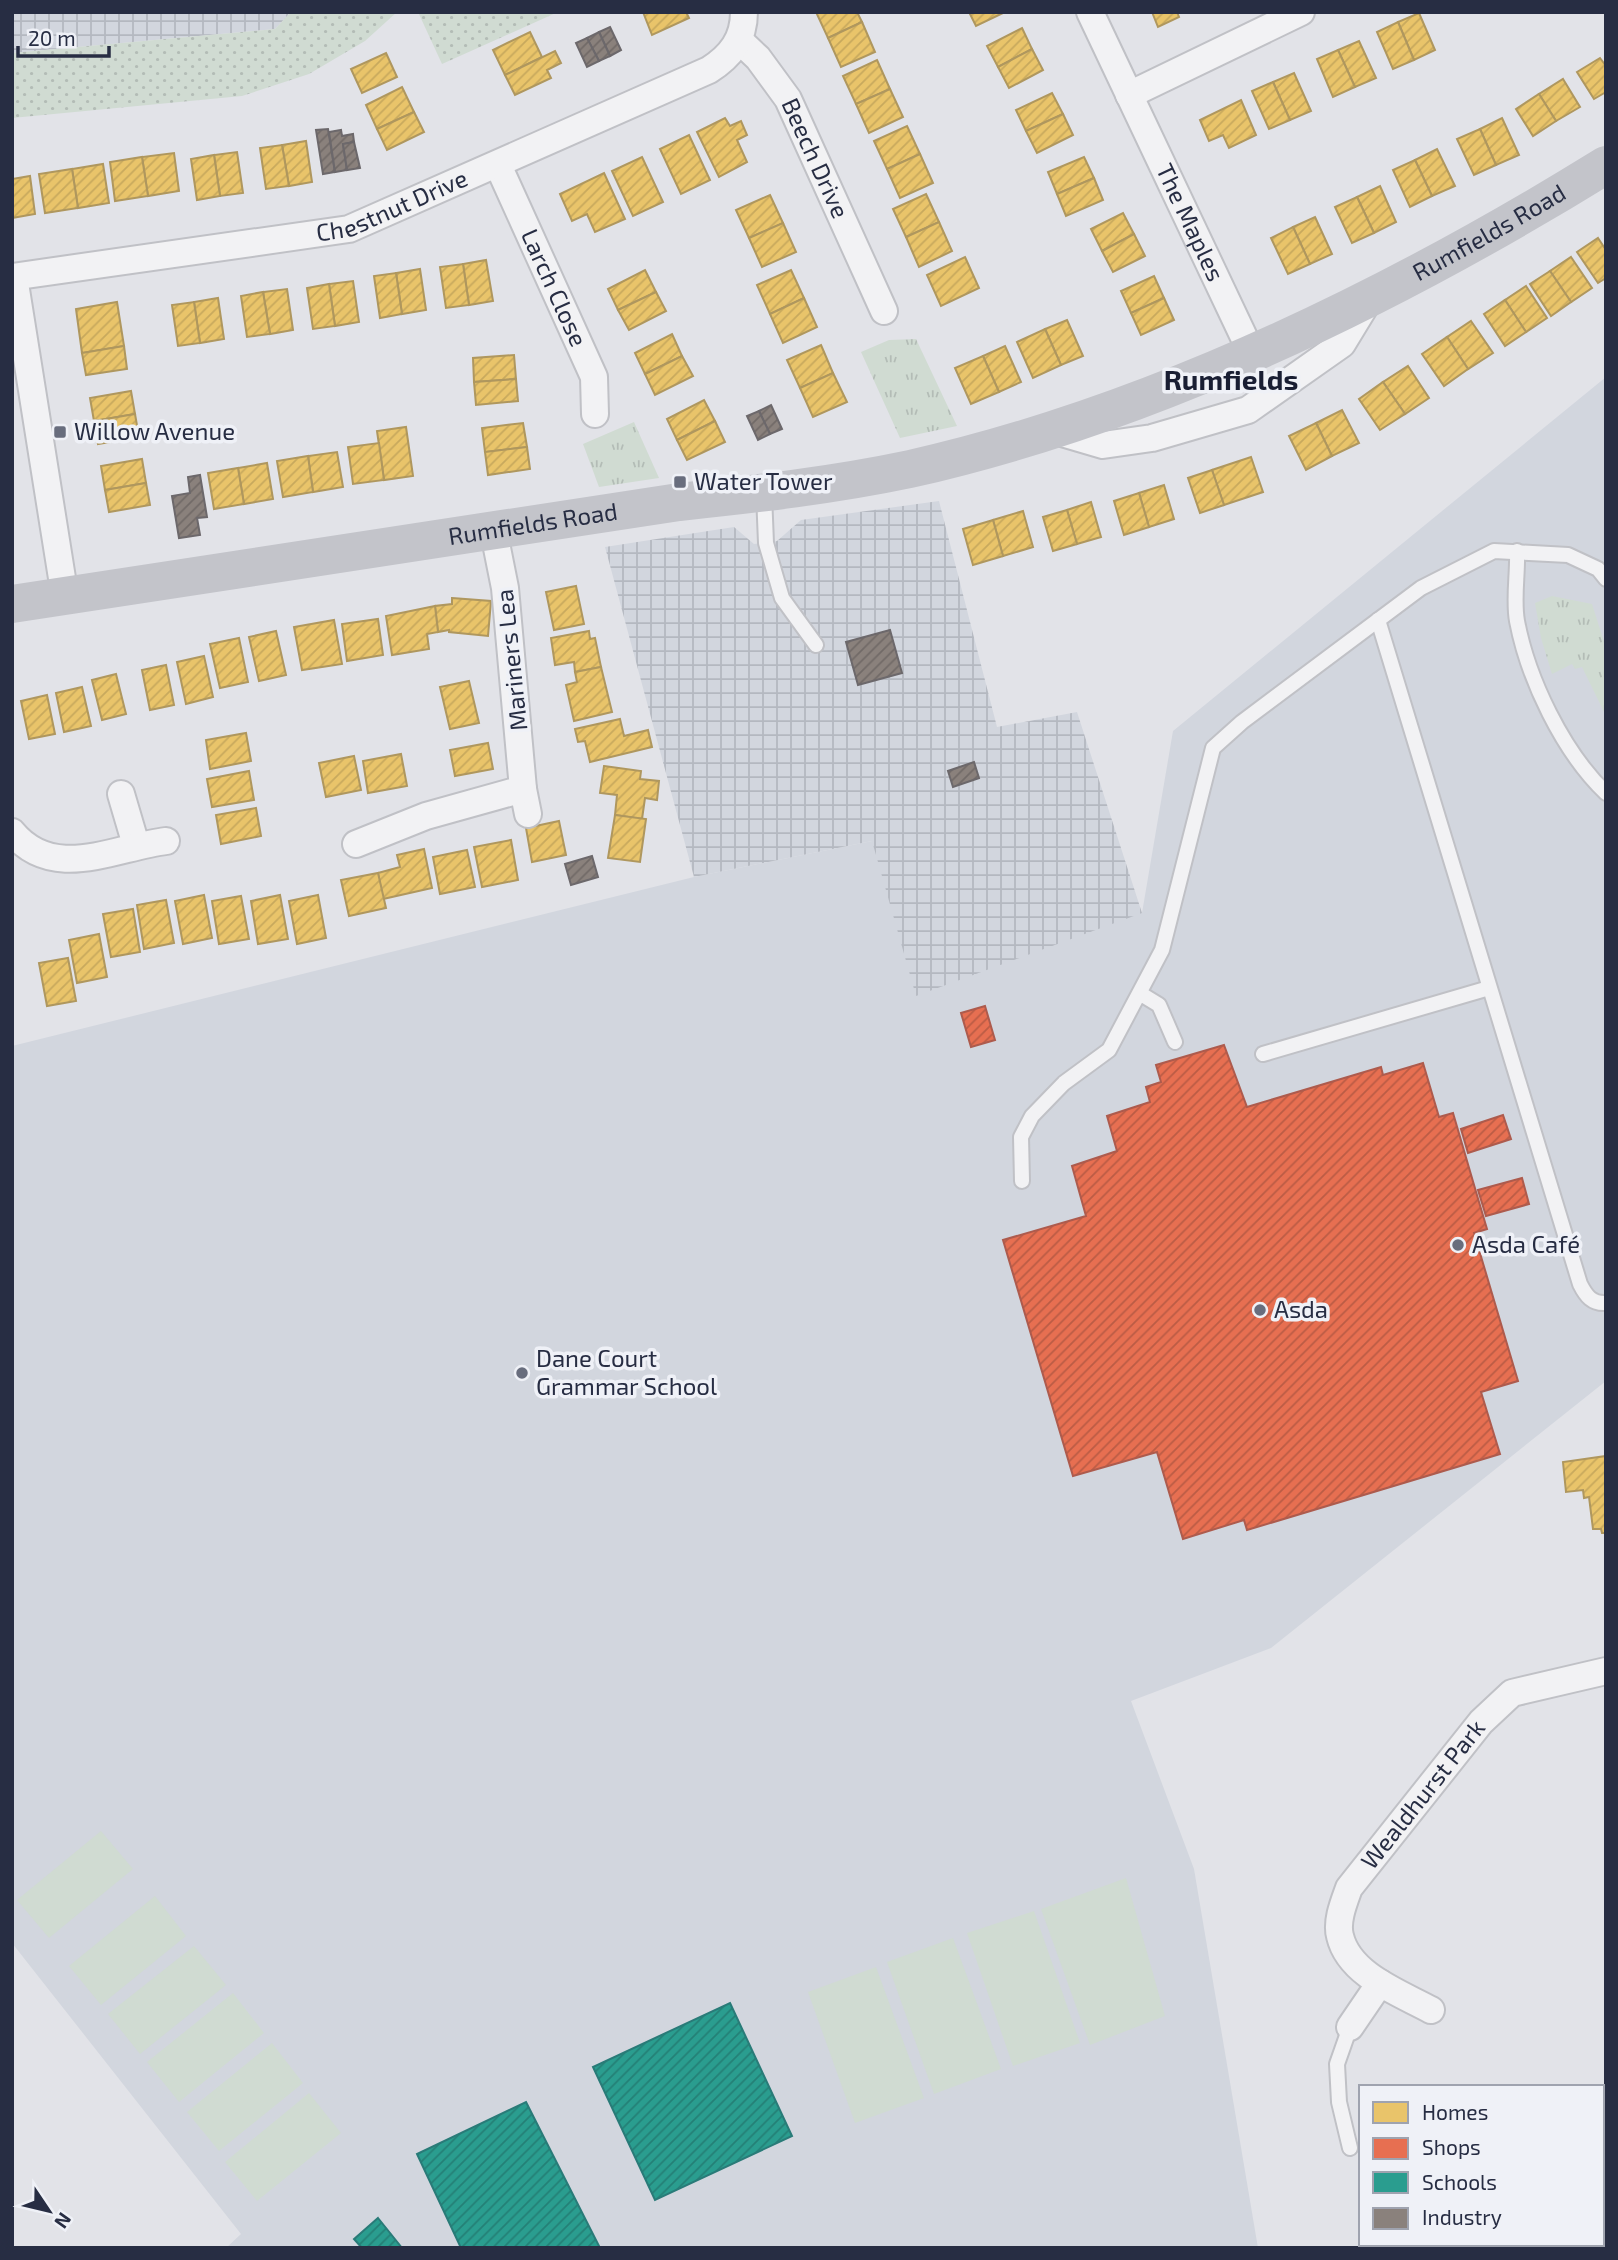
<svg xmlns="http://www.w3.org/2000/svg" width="1618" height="2260" viewBox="0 0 1618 2260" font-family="'Exo 2',sans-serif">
<defs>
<pattern id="industrial-grid" width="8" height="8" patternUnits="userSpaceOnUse" patternTransform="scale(1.75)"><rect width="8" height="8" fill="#d2d6de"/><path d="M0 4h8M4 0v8" fill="none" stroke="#b4b8c0"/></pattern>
<pattern id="grass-tufts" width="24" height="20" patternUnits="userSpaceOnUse" patternTransform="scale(1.75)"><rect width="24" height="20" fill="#d0dbd2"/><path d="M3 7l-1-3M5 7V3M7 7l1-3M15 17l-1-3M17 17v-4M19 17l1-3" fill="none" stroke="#b3bcb6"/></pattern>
<pattern id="park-dots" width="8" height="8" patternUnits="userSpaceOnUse" patternTransform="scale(1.75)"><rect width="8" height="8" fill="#d0dbd2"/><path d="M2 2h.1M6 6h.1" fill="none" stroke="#b3bcb6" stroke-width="1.8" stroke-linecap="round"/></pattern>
<pattern id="homes-hatch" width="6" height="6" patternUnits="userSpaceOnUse" patternTransform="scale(1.75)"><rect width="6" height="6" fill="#e9c46a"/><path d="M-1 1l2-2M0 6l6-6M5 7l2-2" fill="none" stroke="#c8a95d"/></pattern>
<pattern id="shops-hatch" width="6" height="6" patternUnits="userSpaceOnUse" patternTransform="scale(1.75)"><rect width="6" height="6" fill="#e76f51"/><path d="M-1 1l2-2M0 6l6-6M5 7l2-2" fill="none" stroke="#bb5c45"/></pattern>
<pattern id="schools-hatch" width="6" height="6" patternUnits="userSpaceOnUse" patternTransform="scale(1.75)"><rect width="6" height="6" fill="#2a9d8f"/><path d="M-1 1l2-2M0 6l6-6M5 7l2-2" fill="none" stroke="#248076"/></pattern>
<pattern id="industry-hatch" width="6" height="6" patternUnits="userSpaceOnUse" patternTransform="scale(1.75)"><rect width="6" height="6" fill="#8a817c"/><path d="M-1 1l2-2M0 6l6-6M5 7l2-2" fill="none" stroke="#716a67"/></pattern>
</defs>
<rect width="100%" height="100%" fill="#e2e3e8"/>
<polygon fill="#d2d6de" points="1606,377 1606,1381 1271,1648 1131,1701 1194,1869 1258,2248 226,2248 241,2234 12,1943 12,1046 694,877 872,841 1142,913 1173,731"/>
<g fill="url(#industrial-grid)">
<polygon points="12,12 291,12 275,29 12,53"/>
<polygon points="939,501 997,727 1077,712 1142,913 916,996 872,841 694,877 605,547 734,527 754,544 777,541 801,520"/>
</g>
<g fill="url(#grass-tufts)">
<polygon points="916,339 957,426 900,438 861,352 889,340"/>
<polygon points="634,422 659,478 599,487 583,444"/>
<polygon points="1552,596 1592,604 1606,648 1606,716 1582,667 1575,669 1572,664 1552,674 1541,638 1535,603"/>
</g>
<g fill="url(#park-dots)">
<polygon points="291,12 397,12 365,41 309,74 242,96 12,118 12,53 275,29"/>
<polygon points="418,12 558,12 442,64"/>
</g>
<g fill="#d0dbd2">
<polygon points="101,1831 133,1869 49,1938 17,1900"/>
<polygon points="1126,1878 1165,2016 1090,2045 1041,1909"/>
<polygon points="155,1896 186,1936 101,2005 69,1966"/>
<polygon points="1034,1911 1080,2043 1013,2066 967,1933"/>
<polygon points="953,1938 1001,2069 934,2094 887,1962"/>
<polygon points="194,1946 226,1985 140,2054 108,2014"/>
<polygon points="876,1967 924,2098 855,2123 808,1992"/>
<polygon points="233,1993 264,2033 179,2102 147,2062"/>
<polygon points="272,2043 303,2083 219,2151 187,2112"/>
<polygon points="309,2093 341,2133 257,2201 225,2162"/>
</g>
<g fill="url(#homes-hatch)" stroke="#af975e" stroke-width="2">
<polygon points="643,12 686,12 689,18 652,35"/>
<polygon points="816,12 857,12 862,22 828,38"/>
<polygon points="969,12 1005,12 976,26"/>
<polygon points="1152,12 1177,12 1179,17 1158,27"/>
<polygon points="1419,13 1435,50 1414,60 1398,22"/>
<polygon points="862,22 875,52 841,67 828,38"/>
<polygon points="1398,22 1414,60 1393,69 1377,32"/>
<polygon points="1022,28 1032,49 998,67 987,46"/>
<polygon points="530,32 542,57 505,75 493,50"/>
<polygon points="1359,41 1376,78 1355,87 1338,50"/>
<polygon points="1032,49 1043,70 1009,88 998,67"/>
<polygon points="1338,50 1355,87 1333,97 1317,59"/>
<polygon points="555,51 561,63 547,70 551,78 515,95 505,75"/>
<polygon points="386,53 397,77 362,93 351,69"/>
<polygon points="1600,58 1606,66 1606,92 1594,99 1577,72"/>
<polygon points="877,60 890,89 856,104 843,76"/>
<polygon points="1294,73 1311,111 1290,120 1273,82"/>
<polygon points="1563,79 1580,107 1556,121 1539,94"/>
<polygon points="1273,82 1290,120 1269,129 1252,91"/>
<polygon points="402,87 414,112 377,129 366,105"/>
<polygon points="890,89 903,117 869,133 856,104"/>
<polygon points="1052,93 1063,114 1026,131 1016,110"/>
<polygon points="1539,94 1556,121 1533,136 1516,109"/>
<polygon points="1241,100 1256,135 1229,148 1223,135 1209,141 1200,120"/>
<polygon points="414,112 424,132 387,150 377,129"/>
<polygon points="1063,114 1073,135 1037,153 1026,131"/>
<polygon points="725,118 730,126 741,121 747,135 737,140 747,162 719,177 697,132"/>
<polygon points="1502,118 1519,155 1496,165 1480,129"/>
<polygon points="907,126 920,154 887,169 874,141"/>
<polygon points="1480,129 1496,165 1474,175 1457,139"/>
<polygon points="689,135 710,180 681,194 660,149"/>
<polygon points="306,141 312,182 289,186 282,145"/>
<polygon points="282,145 289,186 266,189 260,148"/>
<polygon points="1437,149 1455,186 1432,196 1415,160"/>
<polygon points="237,152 243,193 220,196 214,155"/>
<polygon points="174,153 179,191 148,196 142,157"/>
<polygon points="920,154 933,183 900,198 887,169"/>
<polygon points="214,155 220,196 197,200 191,159"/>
<polygon points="142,157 148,196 115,201 110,162"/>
<polygon points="642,157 663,202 633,216 612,171"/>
<polygon points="1084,157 1094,178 1057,194 1048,172"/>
<polygon points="1415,160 1432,196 1410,207 1393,170"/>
<polygon points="103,164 109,203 78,208 72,169"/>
<polygon points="72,169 78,208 45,213 39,174"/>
<polygon points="604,173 625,219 595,232 587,214 572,221 560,194"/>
<polygon points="30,176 35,214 12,218 12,179"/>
<polygon points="1094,178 1103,200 1066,216 1057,194"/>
<polygon points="1380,186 1396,222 1374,233 1357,197"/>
<polygon points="926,194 939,222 906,237 893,209"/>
<polygon points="770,195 783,223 749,238 736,210"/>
<polygon points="1357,197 1374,233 1352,243 1335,207"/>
<polygon points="1123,213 1134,234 1102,251 1091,229"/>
<polygon points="1315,217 1332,254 1310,264 1293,227"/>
<polygon points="939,222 952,251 919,267 906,237"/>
<polygon points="783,223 796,252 762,267 749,238"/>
<polygon points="1293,227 1310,264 1288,274 1271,238"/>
<polygon points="1134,234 1145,256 1113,272 1102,251"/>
<polygon points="1598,238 1606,250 1606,278 1598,283 1577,252"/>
<polygon points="965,257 979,288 941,306 927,275"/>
<polygon points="1571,257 1592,288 1571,302 1550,271"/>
<polygon points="486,260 493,301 469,305 463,264"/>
<polygon points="463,264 469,305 446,308 440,267"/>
<polygon points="420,269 426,310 402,314 396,273"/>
<polygon points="645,270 656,292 618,310 608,289"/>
<polygon points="791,270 804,298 770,314 757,285"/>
<polygon points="1550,271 1571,302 1551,316 1530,284"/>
<polygon points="396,273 402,314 380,318 374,276"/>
<polygon points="1154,276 1164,298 1131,313 1121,291"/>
<polygon points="353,281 359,322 335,326 329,284"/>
<polygon points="329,284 335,326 313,329 307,288"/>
<polygon points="1526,286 1547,318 1526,332 1505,300"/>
<polygon points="287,289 293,330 270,334 263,292"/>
<polygon points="263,292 270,334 247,337 241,296"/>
<polygon points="656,292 666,311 629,330 618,310"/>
<polygon points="218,298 224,339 200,343 194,302"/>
<polygon points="804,298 817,327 783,343 770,314"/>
<polygon points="1164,298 1174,320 1141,335 1131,313"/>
<polygon points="1505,300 1526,332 1505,346 1484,314"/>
<polygon points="117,302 124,346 82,353 76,309"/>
<polygon points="194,302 200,343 178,346 172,305"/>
<polygon points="1067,320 1083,356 1061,365 1045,329"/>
<polygon points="1471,321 1493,353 1468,369 1447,337"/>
<polygon points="1045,329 1061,365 1033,378 1017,342"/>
<polygon points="672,334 682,356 645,374 635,353"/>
<polygon points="1447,337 1468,369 1444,386 1422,354"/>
<polygon points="821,345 833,373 800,388 787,360"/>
<polygon points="124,346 127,369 86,375 82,353"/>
<polygon points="1005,346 1021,382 999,392 983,356"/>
<polygon points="514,355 516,379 474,382 473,358"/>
<polygon points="682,356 693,376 655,395 645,374"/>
<polygon points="983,356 999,392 971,404 955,368"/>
<polygon points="1408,366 1429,398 1405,414 1383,382"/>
<polygon points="833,373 847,402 813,417 800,388"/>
<polygon points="516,379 518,401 476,405 474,382"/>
<polygon points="1383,382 1405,414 1380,430 1359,399"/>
<polygon points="131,391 135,414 94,421 90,398"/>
<polygon points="704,400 715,421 677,440 667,419"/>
<polygon points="1342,410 1359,443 1332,456 1316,423"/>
<polygon points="135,414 139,437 98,444 94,421"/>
<polygon points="715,421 725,442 687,460 677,440"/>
<polygon points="523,423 527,447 485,452 482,428"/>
<polygon points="1316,423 1332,456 1306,470 1289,436"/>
<polygon points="406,427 413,476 384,480 377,431"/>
<polygon points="379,443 384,480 353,484 348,447"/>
<polygon points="527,447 530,469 488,475 485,452"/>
<polygon points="337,452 343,487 313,492 308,456"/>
<polygon points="308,456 313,492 283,497 277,461"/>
<polygon points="1251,457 1263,492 1224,505 1212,470"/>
<polygon points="142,459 146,483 105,490 101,466"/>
<polygon points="267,463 273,499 244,504 238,468"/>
<polygon points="238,468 244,504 214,509 208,473"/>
<polygon points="1212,470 1224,505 1200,513 1188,478"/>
<polygon points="146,483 150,505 109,512 105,490"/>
<polygon points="1164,485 1174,519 1149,527 1139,493"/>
<polygon points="1139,493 1149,527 1124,535 1114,501"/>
<polygon points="1091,502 1101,537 1077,544 1067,510"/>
<polygon points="1067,510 1077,544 1053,551 1043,517"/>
<polygon points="1023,511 1033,547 1003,556 993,520"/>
<polygon points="993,520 1003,556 973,565 963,529"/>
<polygon points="576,586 584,624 554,630 546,592"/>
<polygon points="452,598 491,601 488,636 449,632 449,630 438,632 435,606 452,604"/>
<polygon points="435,606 438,632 427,634 429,649 392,655 386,616"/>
<polygon points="378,619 383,655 347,661 342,624"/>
<polygon points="334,620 342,664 302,670 294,627"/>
<polygon points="276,631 286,675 259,681 249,637"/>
<polygon points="589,631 590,639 595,638 601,667 575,672 574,662 555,665 551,638"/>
<polygon points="239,638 248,682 220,688 210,644"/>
<polygon points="204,656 213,697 186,704 177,662"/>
<polygon points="166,665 174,705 150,710 142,670"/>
<polygon points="601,667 612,712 574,721 566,685 577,682 575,672"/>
<polygon points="116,674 126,714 102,720 92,680"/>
<polygon points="469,681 479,723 450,729 440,687"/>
<polygon points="82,687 91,726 64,732 56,693"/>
<polygon points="47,695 55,734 29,739 21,701"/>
<polygon points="620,719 624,736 648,730 652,747 590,762 585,741 578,742 575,729"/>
<polygon points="246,733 251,761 210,769 206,740"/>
<polygon points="488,743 493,769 455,776 450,750"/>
<polygon points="401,754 407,786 368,793 363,761"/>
<polygon points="354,756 361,790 326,797 319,763"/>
<polygon points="604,766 641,771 640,779 659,781 657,800 645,798 642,819 615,815 617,795 600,793"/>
<polygon points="249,771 254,800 212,807 207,779"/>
<polygon points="256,808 261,836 221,844 216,815"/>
<polygon points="615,815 646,819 640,862 608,858"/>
<polygon points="559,821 566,855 532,862 526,828"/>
<polygon points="511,840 518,880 482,887 474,847"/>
<polygon points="424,849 432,888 383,899 378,873 400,867 397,855"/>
<polygon points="467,850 475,887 440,894 433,857"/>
<polygon points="378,873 386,908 349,916 341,880"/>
<polygon points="204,895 212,938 183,944 175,901"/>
<polygon points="280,895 288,939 258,944 251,901"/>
<polygon points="318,895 326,938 297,944 289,901"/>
<polygon points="241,896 249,939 219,944 212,901"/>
<polygon points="166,900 174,943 144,949 137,905"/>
<polygon points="133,909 140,952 111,957 103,914"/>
<polygon points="99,934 107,977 77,983 69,940"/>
<polygon points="68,958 76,1001 47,1006 39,963"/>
<polygon points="1606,1456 1606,1533 1602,1533 1601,1529 1593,1529 1589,1497 1584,1498 1583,1490 1566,1492 1563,1462"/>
</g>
<g fill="url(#shops-hatch)" stroke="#ad5b4d" stroke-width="2">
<polygon points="985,1006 995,1040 971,1047 961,1013"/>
<polygon points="1224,1045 1247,1107 1381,1067 1383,1075 1423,1063 1439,1117 1453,1113 1479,1202 1487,1229 1474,1233 1518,1381 1481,1392 1500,1454 1247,1530 1244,1520 1183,1539 1157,1452 1073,1476 1003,1240 1086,1216 1072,1166 1117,1151 1107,1116 1150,1102 1146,1087 1161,1082 1156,1065"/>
<polygon points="1503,1115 1511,1139 1468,1153 1461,1129"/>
<polygon points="1522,1178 1529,1204 1486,1216 1478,1190"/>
</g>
<g fill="url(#schools-hatch)" stroke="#297b78" stroke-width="2">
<polygon points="730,2003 792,2136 655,2200 593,2067"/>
<polygon points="526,2102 600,2248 461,2248 417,2154"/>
<polygon points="378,2218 402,2248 362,2248 354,2239"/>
</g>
<g fill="url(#industry-hatch)" stroke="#6c686b" stroke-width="2">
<polygon points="610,27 621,50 610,56 599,32"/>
<polygon points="599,32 610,56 599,61 587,38"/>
<polygon points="587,38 599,61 587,67 576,43"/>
<polygon points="328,129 335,172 323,174 316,130"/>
<polygon points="341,130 342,136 353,134 354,142 343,144 347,170 335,172 329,132"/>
<polygon points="354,142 360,168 347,170 343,144"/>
<polygon points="771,405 782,429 770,434 759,411"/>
<polygon points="759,411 770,434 758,440 747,416"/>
<polygon points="200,475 207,517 197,518 200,535 179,538 172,496 190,493 188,477"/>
<polygon points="890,630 902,673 858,685 846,642"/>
<polygon points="974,762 979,778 953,787 948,771"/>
<polygon points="592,856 598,877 571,885 565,864"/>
</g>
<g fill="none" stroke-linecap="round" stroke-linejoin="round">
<g stroke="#c0c1c6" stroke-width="18">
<g id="lane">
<polyline points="764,494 766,543 782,598 816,645"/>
<path d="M1517,551C1518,573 1513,599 1517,621C1528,679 1563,752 1606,793"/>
<path d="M1378,620L1580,1284C1586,1296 1592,1304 1606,1303"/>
<polyline points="1141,994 1159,1005 1175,1042"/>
<polyline points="1263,1054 1489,988"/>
<polyline points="1022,1181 1021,1137 1032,1116 1064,1083 1109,1050 1162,950 1213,748 1242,722 1421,588 1494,551 1568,555 1598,569 1606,579"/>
<polyline points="1350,2027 1337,2064 1339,2102 1350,2148"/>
</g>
</g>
<g stroke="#c0c1c6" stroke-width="30">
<g id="street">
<path id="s1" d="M1090,12L1251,352"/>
<path id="s2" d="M739,40L758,58L788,99L884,311"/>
<polyline points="1129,95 1301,12"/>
<path id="s3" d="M498,165L594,377L595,414"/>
<path id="s4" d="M12,277L349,229L709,70C731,56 744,39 744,12"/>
<polyline points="14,277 65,597"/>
<polyline points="1052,430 1103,445 1152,438 1248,410 1342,344 1370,298"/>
<polyline points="523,789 528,814"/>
<polyline points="121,794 136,845"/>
<path d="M12,832C53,882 113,848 166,841"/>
<polyline points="356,844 426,816 523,789 505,588 494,533"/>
<path id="s5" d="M1431,2010C1400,1993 1349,1975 1340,1936C1336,1921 1344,1902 1349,1888L1481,1722L1512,1693L1606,1671"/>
<polyline points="1350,2027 1380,1983"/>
</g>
</g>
<use href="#lane" stroke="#f2f2f4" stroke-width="14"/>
<use href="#street" stroke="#f2f2f4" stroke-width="26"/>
<path stroke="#c3c4ca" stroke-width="38" id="s6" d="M12,604L679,502C756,494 834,485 910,469C1154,414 1394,296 1606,165"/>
</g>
<g fill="#686d7d" stroke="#eff1f7" stroke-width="2.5">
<rect x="53" y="425" width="14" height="14" rx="3.5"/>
<rect x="673" y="475" width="14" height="14" rx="3.5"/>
<circle cx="1458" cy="1245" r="7"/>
<circle cx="1260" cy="1310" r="7"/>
<circle cx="522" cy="1373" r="7"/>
</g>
<g text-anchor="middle" stroke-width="7" stroke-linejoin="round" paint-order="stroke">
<g font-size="24" fill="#272d43" stroke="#eff1f7">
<text dy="8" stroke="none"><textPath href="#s2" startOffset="142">Beech Drive</textPath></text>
<text dy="8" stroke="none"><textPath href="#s4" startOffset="388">Chestnut Drive</textPath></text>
<text dy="8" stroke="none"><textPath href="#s1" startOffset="233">The Maples</textPath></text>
<text dy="8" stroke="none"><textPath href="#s6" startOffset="1536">Rumfields Road</textPath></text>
<text dy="8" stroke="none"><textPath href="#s3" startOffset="135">Larch Close</textPath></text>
<text dy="8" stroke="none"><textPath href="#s6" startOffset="527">Rumfields Road</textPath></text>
<text transform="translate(512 660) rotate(-96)" y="8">Mariners Lea</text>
<text dy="8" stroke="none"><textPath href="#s5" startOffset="290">Wealdhurst Park</textPath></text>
</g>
<g font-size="24" fill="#272d43" stroke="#eff1f7" text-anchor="start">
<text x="74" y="440">Willow Avenue</text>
<text x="694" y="490">Water Tower</text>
<text x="1472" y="1253">Asda Café</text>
<text x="1274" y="1318">Asda</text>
<text x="536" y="1367">Dane Court<tspan x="536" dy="28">Grammar School</tspan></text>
</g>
<g font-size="28" font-weight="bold" fill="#191e33" stroke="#eff1f7">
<text x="1231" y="390">Rumfields</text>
</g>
</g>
<rect width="1618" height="2260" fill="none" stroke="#272d43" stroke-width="28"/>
<rect x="1359" y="2085" width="245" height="161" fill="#eff1f7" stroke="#9fa3af" stroke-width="2"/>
<rect x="1373" y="2102" width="35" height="21" fill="#e9c46a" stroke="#9fa3af" stroke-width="2"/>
<text x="1422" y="2120" font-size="21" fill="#272d43">Homes</text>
<rect x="1373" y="2138" width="35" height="21" fill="#e76f51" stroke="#9fa3af" stroke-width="2"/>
<text x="1422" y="2155" font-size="21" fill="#272d43">Shops</text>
<rect x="1373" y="2172" width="35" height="21" fill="#2a9d8f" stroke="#9fa3af" stroke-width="2"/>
<text x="1422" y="2190" font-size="21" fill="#272d43">Schools</text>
<rect x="1373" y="2208" width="35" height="21" fill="#8a817c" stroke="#9fa3af" stroke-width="2"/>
<text x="1422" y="2225" font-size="21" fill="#272d43">Industry</text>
<g transform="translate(49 2211) rotate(125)" stroke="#eff1f7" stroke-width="5" paint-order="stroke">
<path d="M0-5L12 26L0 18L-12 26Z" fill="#272d43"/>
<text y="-10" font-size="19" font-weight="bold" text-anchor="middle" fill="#272d43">N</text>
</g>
<path d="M18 46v10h91v-10" fill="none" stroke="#272d43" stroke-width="3.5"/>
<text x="28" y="46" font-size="21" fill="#272d43" stroke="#eff1f7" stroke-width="5" paint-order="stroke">20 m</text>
</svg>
